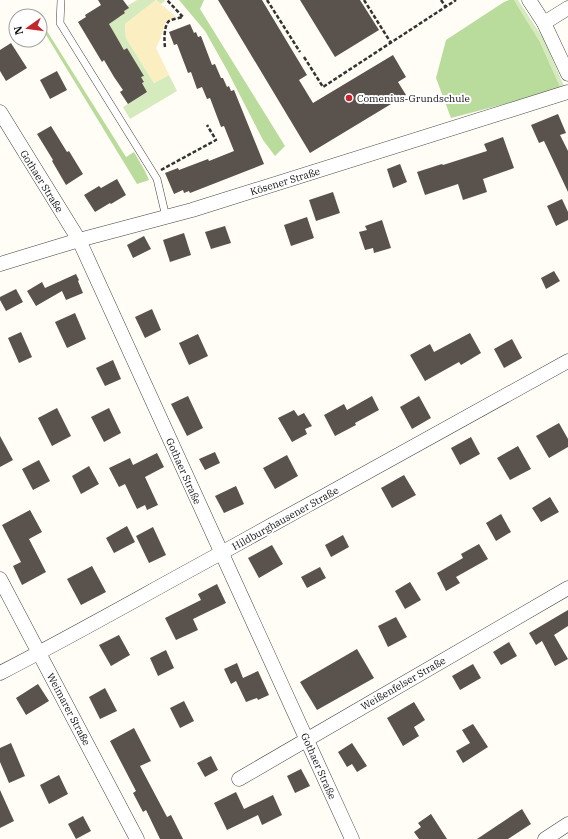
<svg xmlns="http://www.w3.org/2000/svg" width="568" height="839" viewBox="0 0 568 839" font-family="'IBM Plex Serif',serif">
<rect width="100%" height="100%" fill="#fffdf5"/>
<g fill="#d5ebbd">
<polygon points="137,0 165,0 164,2 161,4 156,0 125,24 126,38 154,83 169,75 177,91 130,119 123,107 147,92 142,83 144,82 141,77 144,76 127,48 124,50 122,45 119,47 109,24 118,14 120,17 125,13 124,11 127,6"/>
<polygon points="514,0 518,0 543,38 564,86 561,89 540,42"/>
</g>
<g fill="#b9dc9c">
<polygon points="179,0 204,0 200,9 285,146 275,156 263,140 227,70 205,31"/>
<polygon points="509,0 514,0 540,42 561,89 451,118 436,78 446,40 504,2"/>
<polygon points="40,20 126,157 134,152 145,171 149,180 137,184 40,25"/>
</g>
<path fill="#fbeec1" d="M156,0L176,17C162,21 166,25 161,36C160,40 158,44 156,48L169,75L154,83L126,38L125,24Z"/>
<g fill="#5a524d">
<polygon points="98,0 123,0 129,8 124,11 125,13 109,24 124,50 127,48 144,76 141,77 144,82 142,83 147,92 128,104 120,92 123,90 114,77 104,60 102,62 78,22 86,17 85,15 101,5"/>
<polygon points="218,0 262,0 307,75 299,80 313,103 393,55 406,77 398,82 406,95 310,153"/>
<polygon points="300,0 360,0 379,30 335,57"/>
<polygon points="190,24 194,33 196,32 198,37 201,36 212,65 215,64 221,78 223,78 227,87 229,86 231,91 234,90 264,164 190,193 189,191 184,193 183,190 174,194 165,173 178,168 179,170 208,159 209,161 234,151 224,126 221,127 210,98 207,99 202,87 197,89 191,72 188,73 177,44 174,45 169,32"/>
<polygon points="11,43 27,68 6,81 0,71 0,50"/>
<polygon points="57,71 67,90 50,99 40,80"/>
<polygon points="558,114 566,133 560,135 568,151 568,192 544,141 539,143 531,125"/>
<polygon points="51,126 67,152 69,151 83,174 66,185 52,161 53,160 37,134"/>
<polygon points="503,137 514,168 483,179 487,192 463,200 458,184 425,195 417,172 442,164 443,165 487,151 484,144"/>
<polygon points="400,164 407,182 393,188 387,169"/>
<polygon points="117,179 126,195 111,204 110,203 95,212 84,195 99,186 101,188"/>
<polygon points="333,192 340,213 316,221 309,200"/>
<polygon points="562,199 568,212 568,220 556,226 547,206"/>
<polygon points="307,217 314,238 291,246 284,225"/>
<polygon points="382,220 391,248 374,253 373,248 365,250 359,232 367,230 365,226"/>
<polygon points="225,226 231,243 211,249 205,232"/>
<polygon points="184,233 191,255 170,262 163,240"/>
<polygon points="144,236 151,249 133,258 127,245"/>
<polygon points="554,271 560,281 546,289 541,278"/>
<polygon points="76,274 79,280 78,281 83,293 66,300 62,291 36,306 27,291 42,282 45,288"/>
<polygon points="16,289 23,302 6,311 0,300 0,297"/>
<polygon points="152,309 161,330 145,338 135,317"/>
<polygon points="75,313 86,339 67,348 55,322"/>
<polygon points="21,332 32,357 19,363 8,338"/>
<polygon points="470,333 481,353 461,365 459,362 425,381 410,355 430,344 434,352"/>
<polygon points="198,334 208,356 189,365 179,343"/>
<polygon points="512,339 522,358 504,368 494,349"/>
<polygon points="113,360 121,379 105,386 96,368"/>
<polygon points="188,396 203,428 187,436 171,404"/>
<polygon points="372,396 379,410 355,423 356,425 335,436 324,415 344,404 347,410"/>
<polygon points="419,396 431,418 412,429 400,407"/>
<polygon points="57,408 71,436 52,446 38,418"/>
<polygon points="109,408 121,433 104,442 91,417"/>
<polygon points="294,410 298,416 304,413 312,426 305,429 307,434 292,442 278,418"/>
<polygon points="559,423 568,439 568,447 549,458 536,436"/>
<polygon points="0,436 13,460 0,467"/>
<polygon points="471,437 480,454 460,465 451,448"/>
<polygon points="518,446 531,469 510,480 497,458"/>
<polygon points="215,452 220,463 205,470 199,459"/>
<polygon points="157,453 164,467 145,477 158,505 147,510 145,505 137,509 125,484 119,487 109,468 130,458 133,465"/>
<polygon points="287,455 298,476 275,489 263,468"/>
<polygon points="39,460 50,481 33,490 22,469"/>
<polygon points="89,466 99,484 81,494 72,476"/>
<polygon points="404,475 416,495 392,508 381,488"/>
<polygon points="236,486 244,504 224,513 215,496"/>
<polygon points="550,497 559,512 541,522 532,508"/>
<polygon points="30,510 42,532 29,539 46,572 22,585 13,566 21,562 2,525"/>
<polygon points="501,514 511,532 496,541 486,523"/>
<polygon points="127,526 135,542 114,553 106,538"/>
<polygon points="153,527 166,555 149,563 136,536"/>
<polygon points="343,535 349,547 331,557 325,545"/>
<polygon points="479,544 488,559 456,577 460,583 446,591 437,573 463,558 461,554"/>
<polygon points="272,545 283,564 259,578 248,558"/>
<polygon points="92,566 106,592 81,605 67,579"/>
<polygon points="320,567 326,578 307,588 301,577"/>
<polygon points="410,582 421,600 405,609 395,591"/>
<polygon points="217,584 226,603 193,619 198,630 176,640 165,618 201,600 198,594"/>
<polygon points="568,610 568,626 554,635 568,659 555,666 542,641 536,645 529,633"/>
<polygon points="396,617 407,637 388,647 378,626"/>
<polygon points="119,635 130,655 111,666 99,645"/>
<polygon points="509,642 517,656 501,665 493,652"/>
<polygon points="357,649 374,678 317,710 300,682"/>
<polygon points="166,650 174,668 158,676 150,658"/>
<polygon points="237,663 243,678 258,671 269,695 258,700 257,698 246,702 236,681 231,684 224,669"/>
<polygon points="473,664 481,678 460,690 452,676"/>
<polygon points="38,684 49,701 26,715 16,698"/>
<polygon points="105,688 117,711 100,719 89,697"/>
<polygon points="184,701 194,721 180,728 170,708"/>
<polygon points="414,702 425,720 414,727 419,736 403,746 387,718"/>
<polygon points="473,724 488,747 463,763 456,751 470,743 462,730"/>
<polygon points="134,728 151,761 140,766 167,817 171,815 183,839 160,839 146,810 143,812 133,793 136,791 110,741"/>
<polygon points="11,743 25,776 9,783 0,762 0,748"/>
<polygon points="352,743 367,766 357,772 352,764 347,767 338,752"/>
<polygon points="211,756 218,770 205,777 197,763"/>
<polygon points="301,769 310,786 295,793 287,776"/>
<polygon points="59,775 68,794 49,804 40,785"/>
<polygon points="0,790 14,821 0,828"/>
<polygon points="236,792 244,809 273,795 282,815 262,825 258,815 227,830 214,803"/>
<polygon points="522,809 531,824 508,839 477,839"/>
<polygon points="431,814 447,839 419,839 414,832 421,827 418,823"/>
<polygon points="83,816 91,831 76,839 68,824"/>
</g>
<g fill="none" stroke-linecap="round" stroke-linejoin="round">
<g stroke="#444" stroke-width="8">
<polyline id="service" points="61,0 60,23 157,179 166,217"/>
</g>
<g stroke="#444" stroke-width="15">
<g id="minor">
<polyline points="529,0 544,23 568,74"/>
<polyline points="544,23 568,8"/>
<polyline points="0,112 79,240 352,839"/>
<polyline points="0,264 79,240 192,210 568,92"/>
<polyline points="0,579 137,839"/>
<path d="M0,673C76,634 149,592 223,552C338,488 454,425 568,361"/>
<polyline points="239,779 568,588"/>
<polyline points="545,839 568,824"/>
</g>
</g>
<g stroke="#333" stroke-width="2.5" stroke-dasharray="4 2" stroke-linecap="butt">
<polyline points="267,0 300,52"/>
<polyline points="364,0 391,43"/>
<polyline points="441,0 446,7"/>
<path d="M165,47C164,41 164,25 169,21C173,19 179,18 183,17L167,0"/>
<polyline points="304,57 323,87 456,0"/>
<polyline points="161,170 216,140 207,125"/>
</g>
<use href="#service" stroke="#fff" stroke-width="7"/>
<use href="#minor" stroke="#fff" stroke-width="14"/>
</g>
<circle fill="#c4262e" stroke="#fff" stroke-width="1.5" cx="349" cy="98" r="4"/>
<g text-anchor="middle" stroke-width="4" stroke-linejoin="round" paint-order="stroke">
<g font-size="10" fill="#111" stroke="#fff" text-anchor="start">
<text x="357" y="102">Comenius-Grundschule</text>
</g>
<g font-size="10" fill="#111" stroke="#fff">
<text transform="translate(42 181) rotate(58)" y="4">Gothaer Straße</text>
<text transform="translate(285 181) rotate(-17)" y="4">Kösener Straße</text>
<text transform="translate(184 471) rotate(66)" y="4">Gothaer Straße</text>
<text transform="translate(285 518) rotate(-29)" y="4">Hildburghausener Straße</text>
<text transform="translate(403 683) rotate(-30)" y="4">Weißenfelser Straße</text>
<text transform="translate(69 709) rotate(62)" y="4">Weimarer Straße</text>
<text transform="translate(319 766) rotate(66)" y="4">Gothaer Straße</text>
</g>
</g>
<g transform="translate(28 28) rotate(256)"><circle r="19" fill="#ffffff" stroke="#a0a0a0"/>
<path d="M0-3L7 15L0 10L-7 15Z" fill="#c4262e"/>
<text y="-6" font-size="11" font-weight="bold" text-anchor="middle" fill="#111111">N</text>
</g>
</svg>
